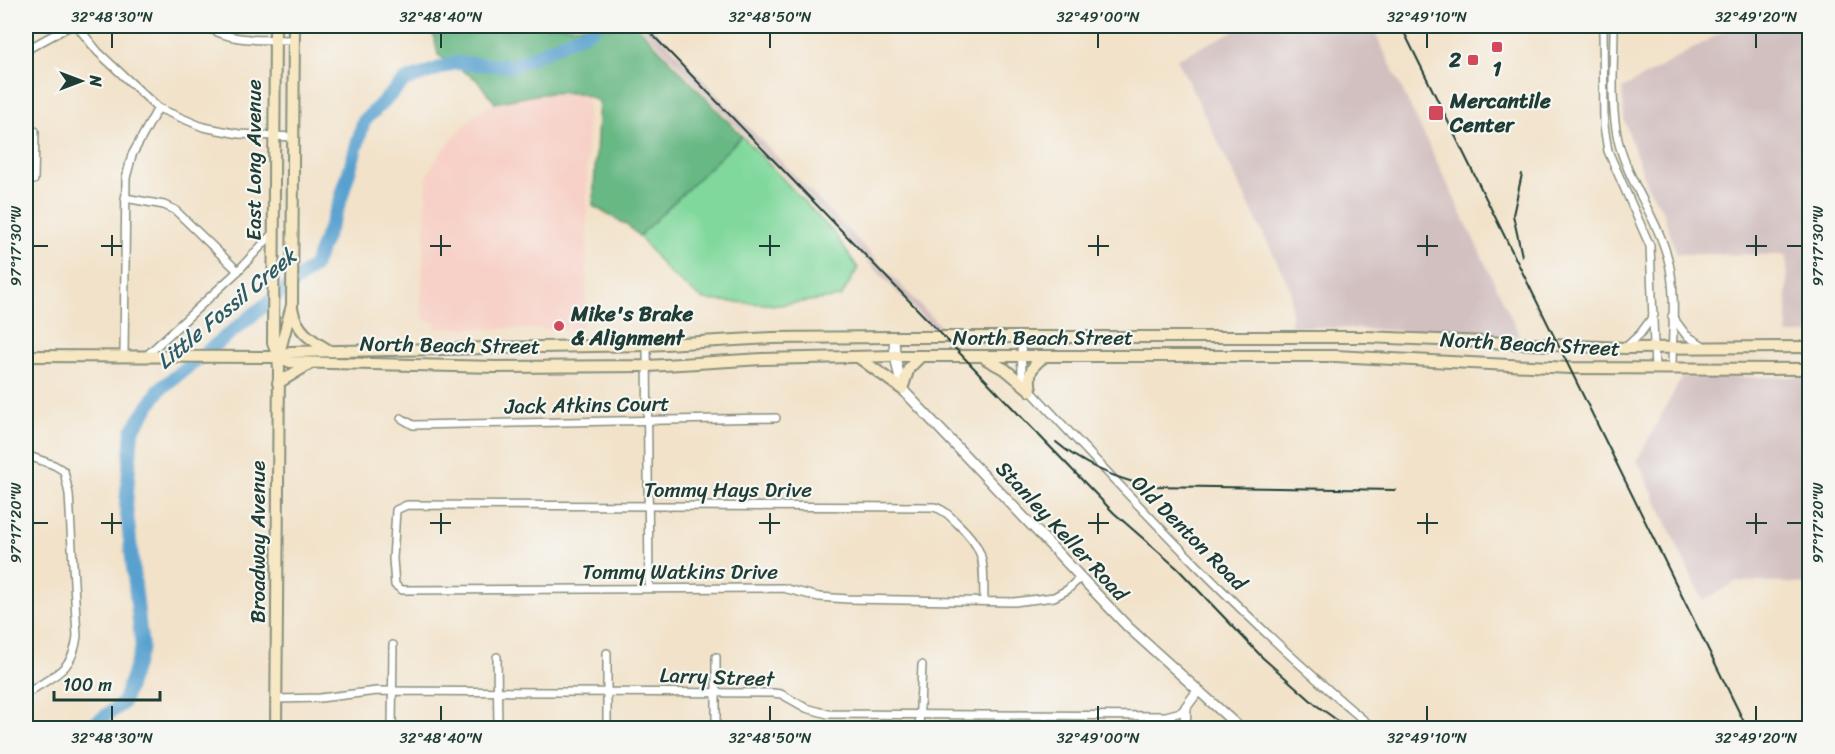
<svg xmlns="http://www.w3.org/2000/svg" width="1835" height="754" viewBox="0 0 1835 754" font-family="Sriracha,sans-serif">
<rect width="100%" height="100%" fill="#f6f6f2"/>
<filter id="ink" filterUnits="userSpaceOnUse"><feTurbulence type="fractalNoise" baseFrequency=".0167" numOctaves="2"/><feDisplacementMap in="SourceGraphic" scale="12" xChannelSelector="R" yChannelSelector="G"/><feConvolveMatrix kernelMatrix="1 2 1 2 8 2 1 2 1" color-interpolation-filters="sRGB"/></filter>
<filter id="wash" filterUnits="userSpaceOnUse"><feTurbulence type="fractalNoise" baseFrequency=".008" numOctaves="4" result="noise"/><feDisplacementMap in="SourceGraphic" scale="24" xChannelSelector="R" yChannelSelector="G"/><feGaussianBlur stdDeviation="1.35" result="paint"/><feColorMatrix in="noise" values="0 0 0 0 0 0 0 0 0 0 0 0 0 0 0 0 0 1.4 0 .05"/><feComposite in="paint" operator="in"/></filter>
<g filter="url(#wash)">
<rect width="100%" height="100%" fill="#f2e2c9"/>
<polygon fill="#f7d1c7" points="542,94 588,94 586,315 581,329 436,328 436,323 425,320 421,310 427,176 441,152 474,115 495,103"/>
<g fill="#d2bfc0">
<polygon points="640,26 651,26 943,329 933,329"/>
<polygon points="1244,26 1372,26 1520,336 1291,326 1291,290 1177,59"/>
<polygon points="1733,26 1809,26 1809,334 1787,334 1787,255 1677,254 1662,210 1646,183 1624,119 1622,89"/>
<polygon points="1682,377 1809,377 1809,584 1737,581 1703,601 1637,460"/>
</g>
<polygon fill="#80d89c" stroke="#508a68" stroke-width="1.5" points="742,136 834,233 858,268 841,297 778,305 704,300 669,273 639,236"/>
<path fill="#68b884" stroke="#447a5c" stroke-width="1.5" d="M437,26H637L742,136L639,236L627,225L593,206L599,102C574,83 524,97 495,103L476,79L438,55L433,32Z"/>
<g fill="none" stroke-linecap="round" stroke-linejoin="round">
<polyline stroke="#58a1cf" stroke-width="14" points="89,728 123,703 142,648 126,505 132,431 160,389 314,266 340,202 364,121 404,81 454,63 513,66 587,32 595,26"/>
</g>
</g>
<g filter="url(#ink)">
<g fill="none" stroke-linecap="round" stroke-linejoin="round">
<g stroke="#88907e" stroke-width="10">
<g id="minor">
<polyline points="77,26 98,52 158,108 203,127 239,134 292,137"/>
<path d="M206,26C232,43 262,39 292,40"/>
<polyline points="1603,26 1604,126 1608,151 1650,246 1655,369"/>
<path d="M1614,26C1614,63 1610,103 1618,140C1628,182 1657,217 1668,259C1677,294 1672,333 1672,369"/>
<polyline points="26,50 70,26"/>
<polyline points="26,180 34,180 35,131"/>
<polyline points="125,198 164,205 175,210 238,271"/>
<polyline points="1672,316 1686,335 1702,345"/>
<path d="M1021,337L1022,374L1031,391C1140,508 1250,626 1373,728"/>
<polyline points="647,345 649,587"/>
<polyline points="1625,348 1640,334 1654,315"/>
<polyline points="124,356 126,178 132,155 158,108"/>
<polyline points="146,356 238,271 273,233"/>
<polyline points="401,418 413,425 776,418"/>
<path d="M26,455L54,465L64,471L69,494L77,636C73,672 53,675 26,694"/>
<path d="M984,601C983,562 987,551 957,523C950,516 943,509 934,507L407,505L396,510L393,559L395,585L402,590L783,588L819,597L848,599L1014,602L1054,597L1067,590L1081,577"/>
<polyline points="607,653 607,728"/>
<polyline points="497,657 498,728"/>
<polyline points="716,657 716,728"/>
<polyline points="276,699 320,698 377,691 773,693 781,694 806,708 828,714 1166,716 1181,712 1186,707"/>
<polyline points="392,728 393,645"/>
<polyline points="919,728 922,665"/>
</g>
</g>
<g stroke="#88907e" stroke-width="12">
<g id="tertiary">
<polyline points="894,337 895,356 902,389 1128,627 1240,728"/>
<polyline points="1185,728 1186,707 1197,692"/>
</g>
</g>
<g stroke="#88907e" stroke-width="14">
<g id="secondary">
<polyline points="275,26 273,343 278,357 279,368 276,728"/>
<path d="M292,308C296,331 311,340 330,351"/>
<polyline points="26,356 278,357 290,362 496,367 648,366 762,359 895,356 1335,356 1569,368 1810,369"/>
<polyline points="278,357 290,352 647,345 772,338 894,337 1366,337 1625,348 1810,347"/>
<polyline points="278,357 292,305 294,26"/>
<polyline points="858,357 902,389 909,368 920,357"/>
<polyline points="986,359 1006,370 1031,391"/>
<polyline points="278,383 311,363"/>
<path d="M1031,391C1028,375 1030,366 1044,357"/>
</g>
</g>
<use href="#minor" stroke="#fff" stroke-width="7"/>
<use href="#tertiary" stroke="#fff" stroke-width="9"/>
<use href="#secondary" stroke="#f7e8c3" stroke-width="10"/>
<g stroke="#1f3d34" stroke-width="2">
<polyline points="644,26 1114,513 1177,568 1263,658 1316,705 1348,728"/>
<polyline points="1401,26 1747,728"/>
<polyline points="1522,174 1513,215 1522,256"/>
<path d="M1056,442C1083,465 1114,478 1148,486L1395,490"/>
</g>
</g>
</g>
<path fill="none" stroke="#1f3d34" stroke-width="2" d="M112,33V48M441,33V48M770,33V48M1098,33V48M1427,33V48M1756,33V48M112,235V256M441,235V256M770,235V256M1098,235V256M1427,235V256M1756,235V256M33,246H48M101,246H122M430,246H451M759,246H780M1088,246H1109M1417,246H1438M1746,246H1767M1787,246H1802M112,513V534M441,513V534M770,513V534M1098,513V534M1427,513V534M1756,513V534M33,523H48M101,523H122M430,523H451M759,523H780M1088,523H1109M1417,523H1438M1746,523H1767M1787,523H1802M112,706V721M441,706V721M770,706V721M1098,706V721M1427,706V721M1756,706V721"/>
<g fill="#d1495b" stroke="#f6f6f2" stroke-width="2">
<rect x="1491" y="41" width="12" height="12" rx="3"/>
<rect x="1467" y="54" width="12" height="12" rx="3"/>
<rect x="1428" y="105" width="16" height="16" rx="3"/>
<circle cx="559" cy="326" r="6"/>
</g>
<g text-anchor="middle" stroke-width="4.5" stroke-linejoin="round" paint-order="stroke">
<g font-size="21" font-weight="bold" fill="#1f3d34" stroke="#f6f6f2" text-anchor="start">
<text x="1461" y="67" text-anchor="end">2</text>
<text x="1497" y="76" text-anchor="middle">1</text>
<text x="1450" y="108">Mercantile<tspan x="1450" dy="24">Center</tspan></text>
<text x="571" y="321">Mike's Brake<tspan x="571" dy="24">&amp; Alignment</tspan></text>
</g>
<g font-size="21" fill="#1f3d34" stroke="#f6f6f2">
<text transform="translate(254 160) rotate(-90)" y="7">East Long Avenue</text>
<text x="1043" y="345">North Beach Street</text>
<text transform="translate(1530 344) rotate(3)" y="7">North Beach Street</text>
<text transform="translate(450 345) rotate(1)" y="7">North Beach Street</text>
<text transform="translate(587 405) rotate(-1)" y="7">Jack Atkins Court</text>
<text x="728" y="497">Tommy Hays Drive</text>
<text transform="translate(1062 531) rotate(47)" y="7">Stanley Keller Road</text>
<text transform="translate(1189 533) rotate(45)" y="7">Old Denton Road</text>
<text transform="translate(258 542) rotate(-90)" y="7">Broadway Avenue</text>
<text x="680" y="579">Tommy Watkins Drive</text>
<text transform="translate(717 677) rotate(2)" y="7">Larry Street</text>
</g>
<g font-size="22" font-style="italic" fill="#305b62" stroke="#f6f6f2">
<text transform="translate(226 308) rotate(-40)" y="8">Little Fossil Creek</text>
</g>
</g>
<rect width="1835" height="754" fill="none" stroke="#f6f6f2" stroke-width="66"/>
<g transform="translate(81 81) rotate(90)" stroke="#f6f6f2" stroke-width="4.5" paint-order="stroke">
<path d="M0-4.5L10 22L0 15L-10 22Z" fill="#1f3d34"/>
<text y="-9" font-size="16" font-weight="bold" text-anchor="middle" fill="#1f3d34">N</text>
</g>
<path d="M54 691v9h106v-9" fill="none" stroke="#1f3d34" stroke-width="3"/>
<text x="63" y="691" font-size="18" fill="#1f3d34" stroke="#f6f6f2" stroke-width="4.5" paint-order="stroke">100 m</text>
<rect x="33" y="33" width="1769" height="688" fill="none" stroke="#1f3d34" stroke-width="2"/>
<g font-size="15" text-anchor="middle" fill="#1f3d34">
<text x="112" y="22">32°48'30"N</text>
<text x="441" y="22">32°48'40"N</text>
<text x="770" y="22">32°48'50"N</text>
<text x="1098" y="22">32°49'00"N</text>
<text x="1427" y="22">32°49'10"N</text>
<text x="1756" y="22">32°49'20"N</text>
<text transform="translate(1818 246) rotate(-90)" y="5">97°17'30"W</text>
<text transform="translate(16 246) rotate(-90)" y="5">97°17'30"W</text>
<text transform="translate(1818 523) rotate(-90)" y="5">97°17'20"W</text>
<text transform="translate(16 523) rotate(-90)" y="5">97°17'20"W</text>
<text x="112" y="743">32°48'30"N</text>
<text x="441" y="743">32°48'40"N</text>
<text x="770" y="743">32°48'50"N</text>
<text x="1098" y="743">32°49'00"N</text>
<text x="1427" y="743">32°49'10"N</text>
<text x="1756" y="743">32°49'20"N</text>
</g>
</svg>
